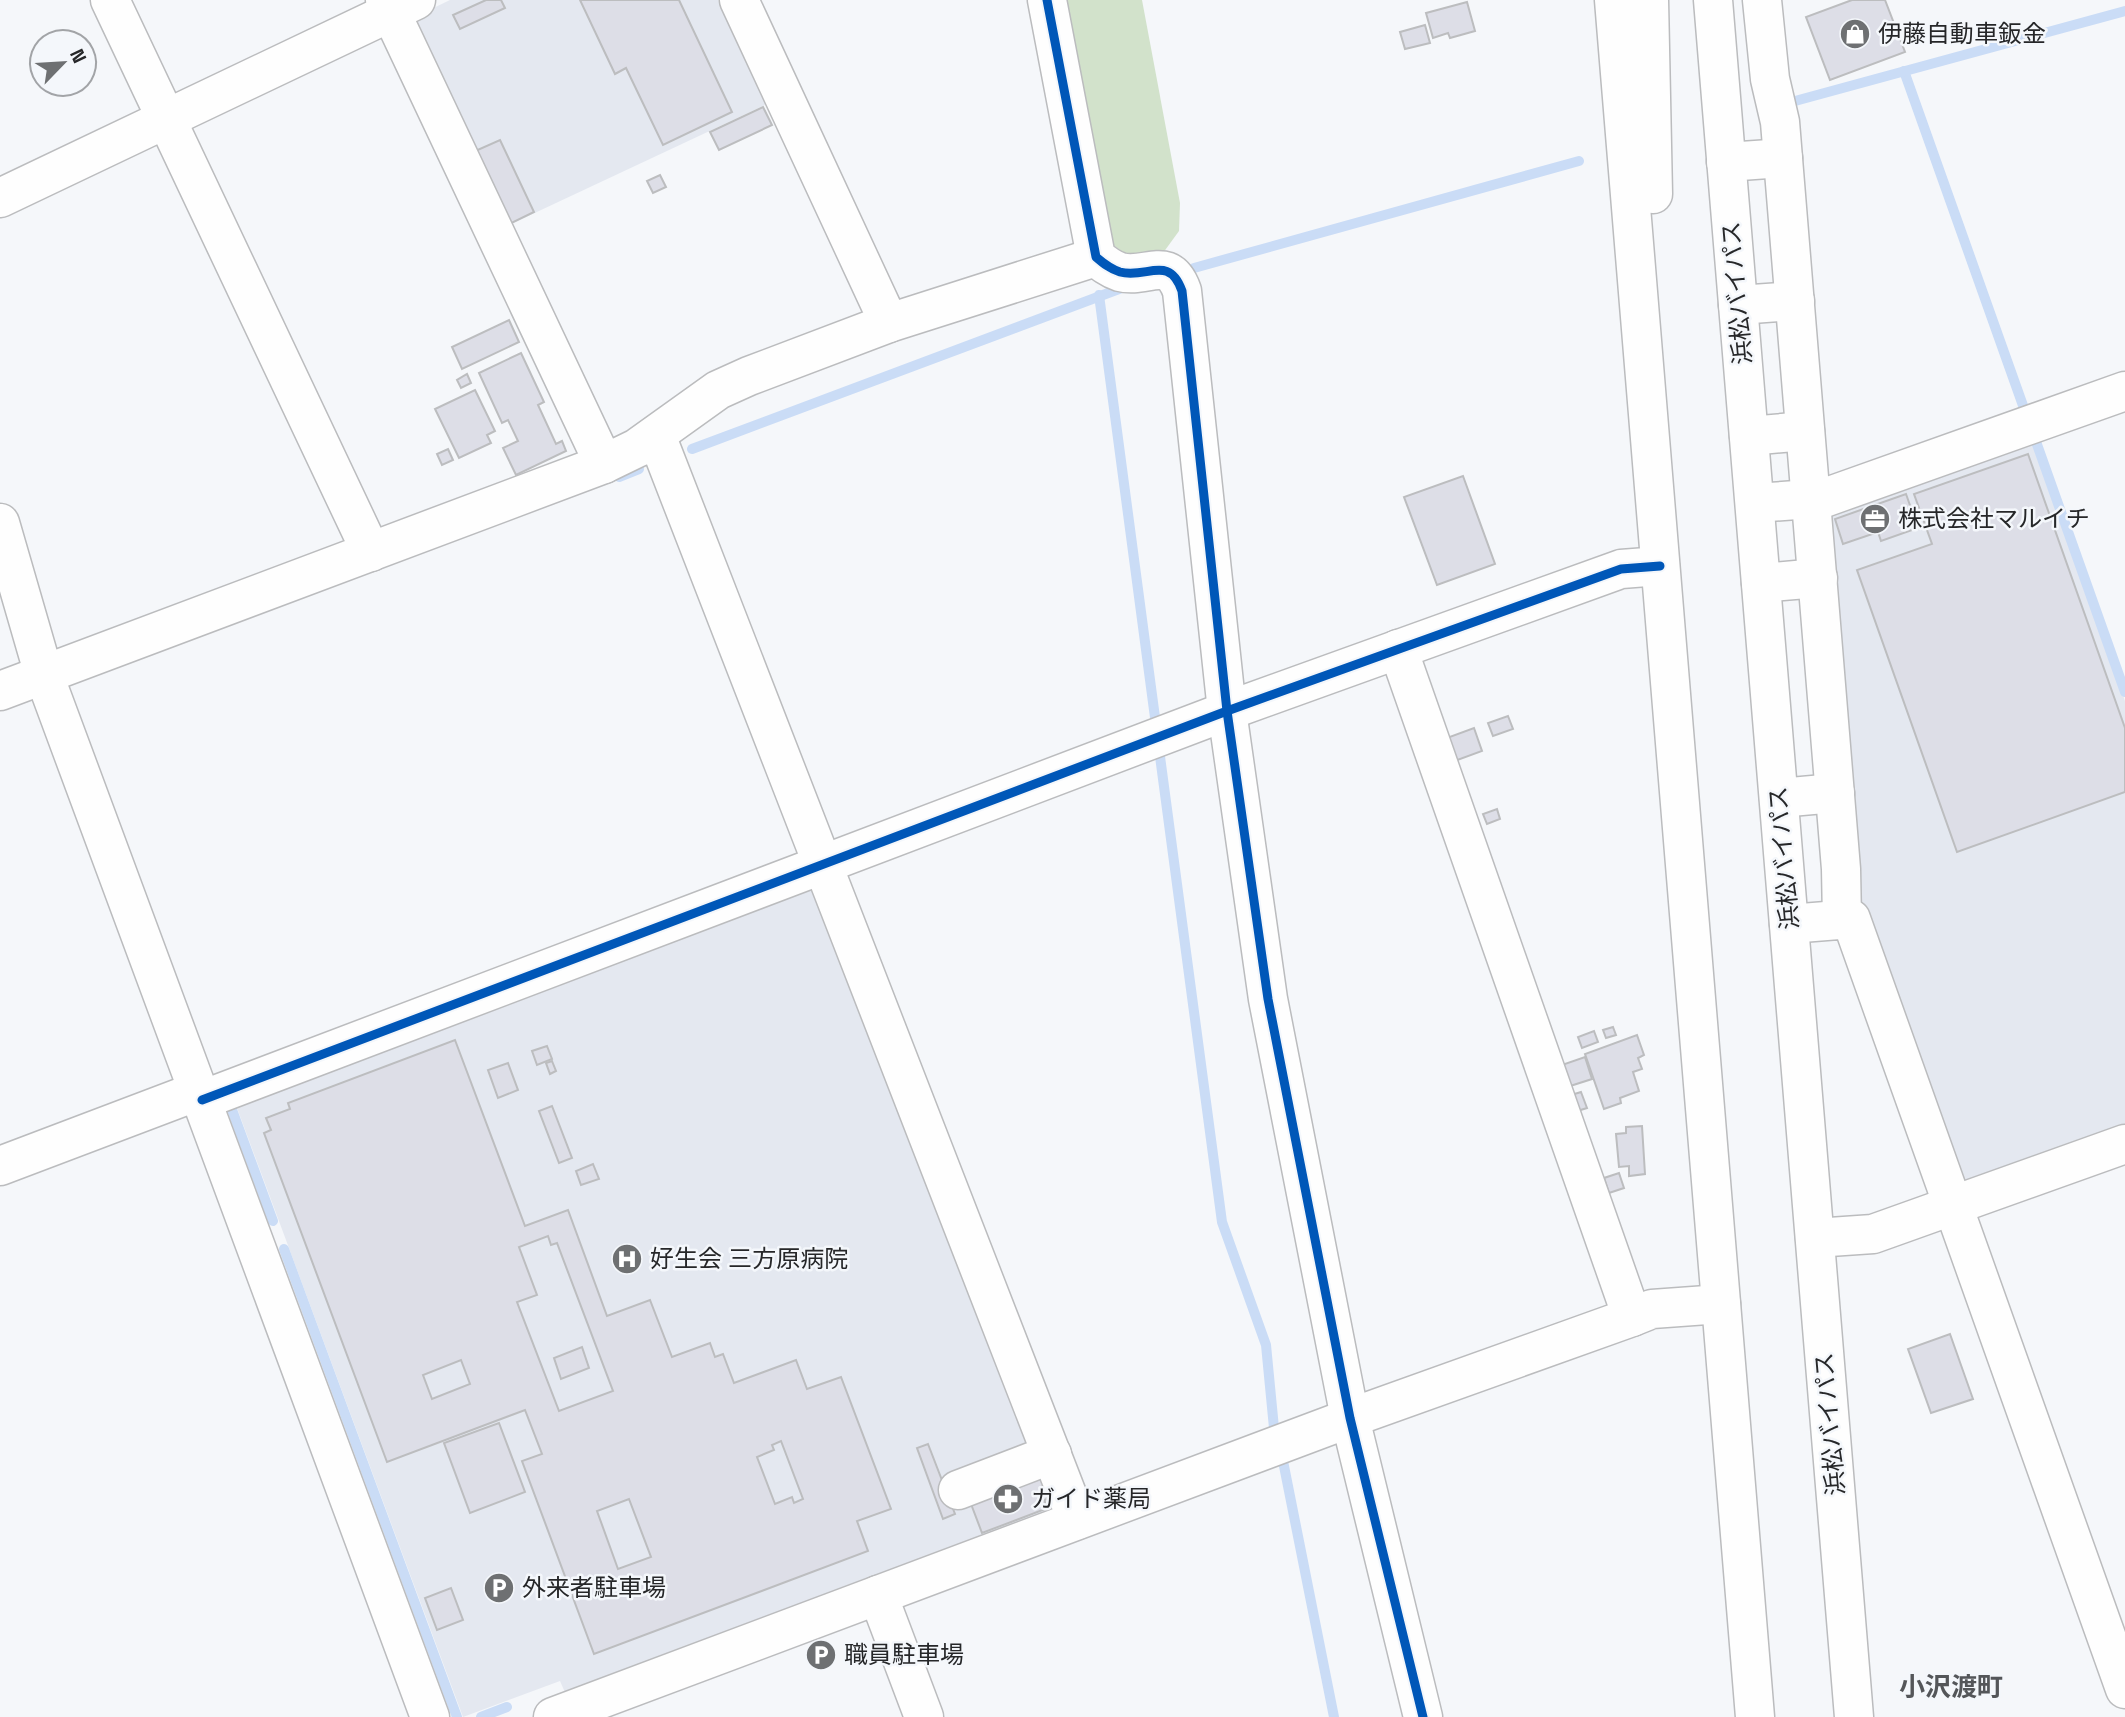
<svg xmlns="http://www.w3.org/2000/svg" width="2125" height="1717" viewBox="0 0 2125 1717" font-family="'Space Grotesk','Noto Sans JP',sans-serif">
<rect width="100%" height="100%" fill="#f5f7fa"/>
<g fill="#e4e8f0">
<polygon points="450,0 718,0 767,104 507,226 413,27 417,16"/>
<polygon points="2031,436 2125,701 2125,1129 1959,1188 1855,896 1823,510"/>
<polygon points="801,885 819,893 1054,1498 1046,1517 567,1697 560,1681 463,1717 237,1108 242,1096"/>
</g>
<polygon fill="#d2e2cb" points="1062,0 1142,0 1180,203 1179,231 1163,253 1133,259 1113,245 1103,220"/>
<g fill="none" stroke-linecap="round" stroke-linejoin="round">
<g stroke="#cadcf6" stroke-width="10">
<polyline points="1904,71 2026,414"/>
<polyline points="1784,104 2125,11"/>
<polyline points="1194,268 1579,161"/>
<polyline points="1099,295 1156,725"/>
<polyline points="2034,436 2125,692"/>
<polyline points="692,449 1127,286"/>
<polyline points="619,477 639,469"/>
<polyline points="1159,749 1222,1222 1266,1345 1274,1428"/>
<polyline points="231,1107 273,1221"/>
<polyline points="284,1249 457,1717"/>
<polyline points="1283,1461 1334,1717"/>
<polyline points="481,1717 507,1707"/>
</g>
</g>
<g fill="#dddee7" stroke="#bcbdbf" stroke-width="2" fill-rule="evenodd">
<polygon points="486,0 501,0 505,8 460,29 453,15"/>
<polygon points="580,0 679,0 732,112 663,145 626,68 615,74"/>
<polygon points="1852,0 1885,0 1905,52 1830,80 1806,17"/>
<polygon points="1467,2 1475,31 1450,38 1448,33 1433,38 1426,13"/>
<polygon points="1425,25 1430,43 1405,49 1400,32"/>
<polygon points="763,107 772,125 719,150 710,132"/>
<polygon points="500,140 534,212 507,225 473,152"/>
<polygon points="660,175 666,187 653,193 647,181"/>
<polygon points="509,320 519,342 462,369 452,347"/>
<polygon points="521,353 544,402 538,405 556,444 562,441 566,451 516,475 503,448 518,441 508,420 502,423 479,373"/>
<polygon points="467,374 471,383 461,388 457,380"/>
<polygon points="475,390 495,431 487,435 491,443 459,458 435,409"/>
<polygon points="448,449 453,460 442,465 437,454"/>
<polygon points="2028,454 2125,728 2125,792 1957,852 1857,570 1932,544 1914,494"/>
<polygon points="1463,476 1495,564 1437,585 1404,497"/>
<polygon points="1906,494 1918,528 1881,541 1878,532 1843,544 1835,519"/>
<polygon points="1508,716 1513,729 1493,736 1488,723"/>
<polygon points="1474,728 1482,751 1452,762 1444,739"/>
<polygon points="1497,809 1500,819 1487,824 1483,814"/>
<polygon points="1613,1027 1616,1035 1606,1038 1603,1030"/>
<polygon points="1594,1031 1598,1042 1582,1048 1578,1037"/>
<polygon points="1637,1035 1644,1055 1638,1058 1642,1069 1633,1072 1639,1091 1620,1098 1621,1103 1604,1109 1585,1054"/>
<path d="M455,1040L525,1226L568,1210L607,1316L650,1300L672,1357L710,1343L715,1357L723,1354L734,1383L796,1360L807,1389L841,1377L891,1509L857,1521L868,1551L594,1654L522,1461L542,1454L525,1410L387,1462L264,1133L271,1130L266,1118L290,1109L288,1103ZM548,1236L551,1245L557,1243L613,1391L559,1411L517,1302L537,1295L519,1247ZM461,1360L470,1384L432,1399L423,1375ZM781,1441L803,1499L794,1503L792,1497L775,1504L757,1457L774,1450L772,1445ZM629,1499L651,1557L618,1569L597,1511Z"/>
<polygon points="547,1046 552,1059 537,1065 532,1051"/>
<polygon points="1585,1057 1592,1079 1564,1088 1556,1067"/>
<polygon points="552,1061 556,1071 550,1074 546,1063"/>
<polygon points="508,1063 518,1090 498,1098 488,1070"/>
<polygon points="1581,1092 1587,1108 1574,1112 1568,1096"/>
<polygon points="552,1106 572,1158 559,1163 539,1111"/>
<polygon points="1642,1126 1645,1174 1629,1176 1629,1166 1619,1167 1616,1134 1626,1133 1626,1127"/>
<polygon points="593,1164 599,1179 581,1185 576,1171"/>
<polygon points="1619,1173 1624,1188 1609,1193 1604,1178"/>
<polygon points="1950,1334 1973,1399 1931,1413 1908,1349"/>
<polygon points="582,1347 589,1368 561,1379 554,1358"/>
<polygon points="499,1423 525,1492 470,1513 444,1443"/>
<polygon points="928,1444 955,1514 943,1519 917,1448"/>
<polygon points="1043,1475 1051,1498 1044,1500 1048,1508 982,1533 968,1496"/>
<polygon points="451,1588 463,1620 437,1630 425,1598"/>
</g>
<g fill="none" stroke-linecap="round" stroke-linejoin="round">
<g stroke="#bbbcbe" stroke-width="41">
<g id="minor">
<polyline points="110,0 371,552"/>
<polyline points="385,0 604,464"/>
<polyline points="739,0 889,323"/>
<path d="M1047,0L1096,257C1103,263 1110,269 1120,272C1147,279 1169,254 1182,291L1227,711L1268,999L1350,1418L1423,1717"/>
<polyline points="1762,0 1770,79 1780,122 1841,869 1842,920"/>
<polyline points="1726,162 1783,158"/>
<polyline points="0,198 416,0"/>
<polyline points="1738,305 1795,301"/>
<polyline points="656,435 1077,1520"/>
<polyline points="1749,436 1805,431"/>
<polyline points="1755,503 1824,498 2125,391"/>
<polyline points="0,523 44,675 430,1717"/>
<polyline points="1761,583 1818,578"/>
<polyline points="1398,649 1632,1317"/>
<polyline points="0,691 604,464 637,448 718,390 749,376 889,323 1096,257"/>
<polyline points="1779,798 1835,793"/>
<polyline points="1789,924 1851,919 2125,1689"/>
<polyline points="202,1100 1227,711 1621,569 1660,566"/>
<polyline points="0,1166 198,1091"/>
<polyline points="1815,1238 1873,1234 2125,1144"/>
<polyline points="958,1490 1052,1454"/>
<polyline points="878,1595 924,1717"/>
<polyline points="553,1717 1350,1418 1632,1317 1652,1309 1721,1304"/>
</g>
</g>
<g stroke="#bbbcbe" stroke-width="41">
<g id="highway">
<polyline points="1614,0 1755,1717"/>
<polyline points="1649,0 1653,194"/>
<polyline points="1713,0 1854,1717"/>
</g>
</g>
<use href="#minor" stroke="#fefefe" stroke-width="38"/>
<use href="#highway" stroke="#fefefe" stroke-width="38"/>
<g stroke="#f4f7fb" stroke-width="13">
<g id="cycleway">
<path d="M1047,0L1096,257C1103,263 1110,269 1120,272C1147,279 1169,254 1182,291L1227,711L1268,999L1350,1418L1423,1717"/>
<polyline points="202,1100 1227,711 1621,569 1660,566"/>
</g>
</g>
<use href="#cycleway" stroke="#0057b8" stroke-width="9"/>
</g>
<defs>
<g id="shop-disc" transform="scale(1.575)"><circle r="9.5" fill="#6e7072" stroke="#f4f7fb"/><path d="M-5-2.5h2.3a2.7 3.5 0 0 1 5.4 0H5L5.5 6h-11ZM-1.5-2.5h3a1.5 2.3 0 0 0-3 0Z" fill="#fff"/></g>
<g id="office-disc" transform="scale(1.575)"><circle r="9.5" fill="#6e7072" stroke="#f4f7fb"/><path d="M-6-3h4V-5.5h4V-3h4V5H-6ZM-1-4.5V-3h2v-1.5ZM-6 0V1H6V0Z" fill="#fff"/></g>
<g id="hospital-disc" transform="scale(1.575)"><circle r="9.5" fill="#6e7072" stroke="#f4f7fb"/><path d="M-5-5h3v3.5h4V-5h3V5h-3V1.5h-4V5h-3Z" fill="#fff"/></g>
<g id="pharmacy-disc" transform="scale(1.575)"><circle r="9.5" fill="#6e7072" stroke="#f4f7fb"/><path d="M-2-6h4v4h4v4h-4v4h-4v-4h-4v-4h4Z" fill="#fff"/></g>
<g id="parking-disc" transform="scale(1.575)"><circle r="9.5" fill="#6e7072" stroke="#f4f7fb"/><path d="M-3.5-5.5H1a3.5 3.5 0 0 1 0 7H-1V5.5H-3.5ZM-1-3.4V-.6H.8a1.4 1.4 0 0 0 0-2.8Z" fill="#fff"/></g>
</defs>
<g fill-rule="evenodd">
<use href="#shop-disc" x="1855" y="34"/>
<use href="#office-disc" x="1875" y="519"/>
<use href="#hospital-disc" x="627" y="1259"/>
<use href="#pharmacy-disc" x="1008" y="1499"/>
<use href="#parking-disc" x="499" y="1588"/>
<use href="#parking-disc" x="821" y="1655"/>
</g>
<g text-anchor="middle" stroke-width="5" stroke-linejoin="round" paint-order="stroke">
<g font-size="24" fill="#262729" stroke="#f4f7fb" text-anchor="start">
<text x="1878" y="42">伊藤自動車鈑金</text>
<text x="1898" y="527">株式会社マルイチ</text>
<text x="650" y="1267">好生会 三方原病院</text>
<text x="1031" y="1507">ガイド薬局</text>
<text x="522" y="1596">外来者駐車場</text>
<text x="844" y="1663">職員駐車場</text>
</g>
<g font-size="24" fill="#262729" stroke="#f4f7fb">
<text transform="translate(1737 293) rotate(-95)" y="8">浜松バイパス</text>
<text transform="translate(1784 858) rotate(-95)" y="8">浜松バイパス</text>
<text transform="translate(1830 1424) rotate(-95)" y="8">浜松バイパス</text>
</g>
<g font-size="26" font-weight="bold" fill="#545659" stroke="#f4f7fb">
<text x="1951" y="1696">小沢渡町</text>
</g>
</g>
<g transform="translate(63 63) rotate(65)"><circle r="33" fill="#f4f7fb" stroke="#a2a4a7" stroke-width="2"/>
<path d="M0-5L12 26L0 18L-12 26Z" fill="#6e7072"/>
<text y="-10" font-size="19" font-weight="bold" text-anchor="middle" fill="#262729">N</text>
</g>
</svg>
